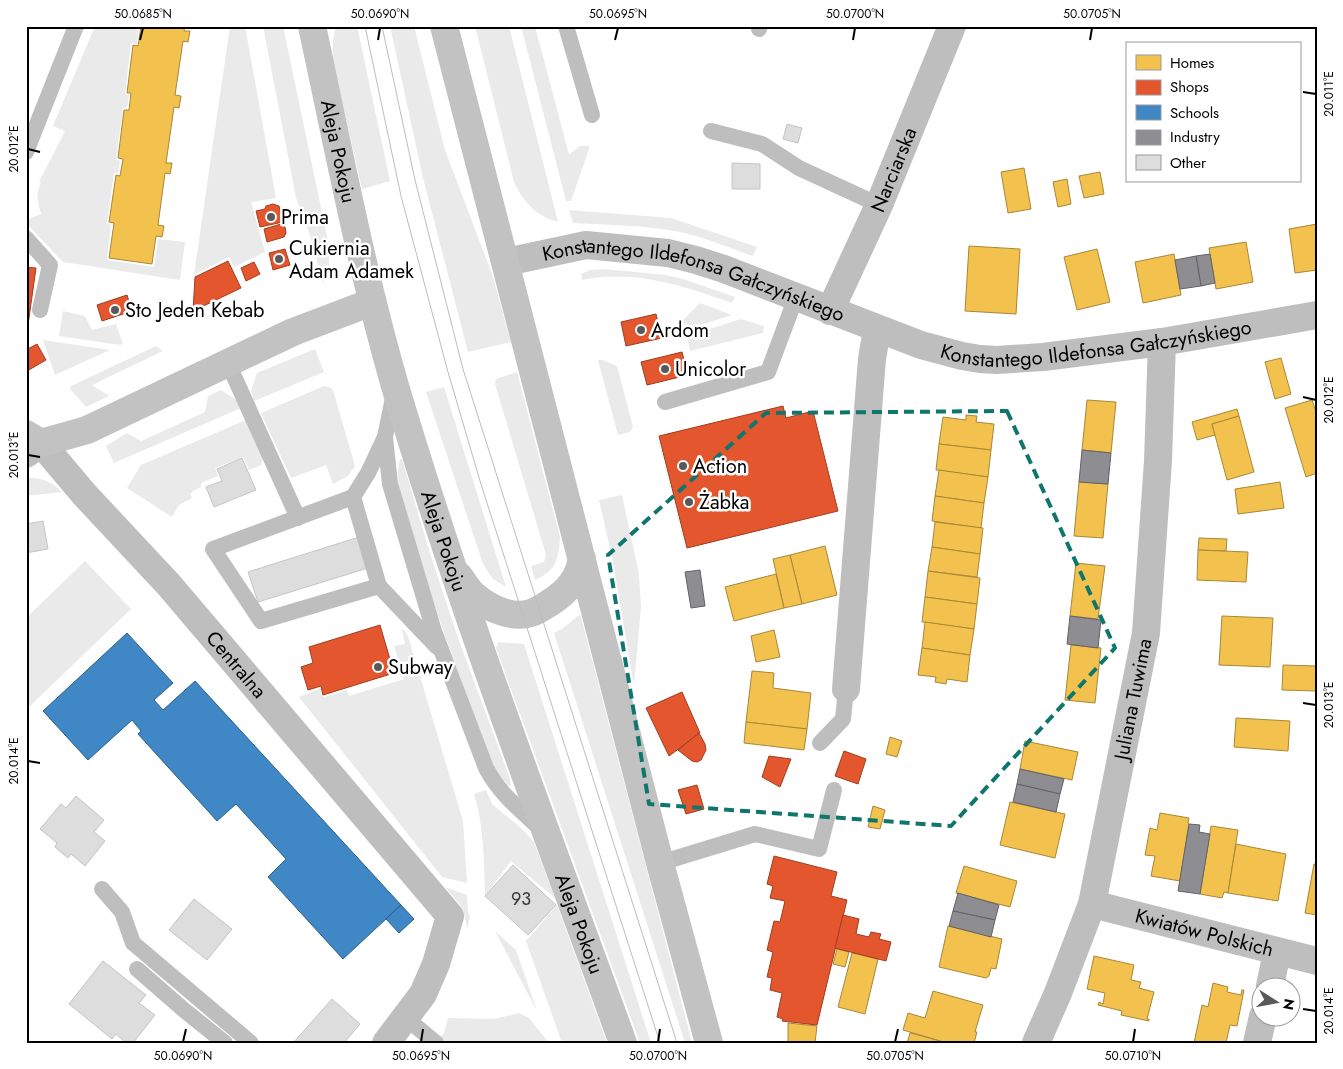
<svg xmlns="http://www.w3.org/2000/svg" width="1343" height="1069" viewBox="0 0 1343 1069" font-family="Jost,sans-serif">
<rect width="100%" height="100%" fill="#fff"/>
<g fill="#eaeaea">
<path d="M95,26H139L137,44L131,43L125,94L129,95L127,108H123L116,159L120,161L118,173H114L107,224L111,225L107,260L154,267L158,239L185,242L180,280L63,262L26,223V220L41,214C38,202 35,194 41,183L39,182L65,131L53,126Z"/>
<polygon points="230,26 245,26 276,198 251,202 265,252 234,267 229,257 194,275"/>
<polygon points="263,26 283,26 329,246 329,266 323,283 310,235 296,198"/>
<polygon points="336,26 357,26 390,181 362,189 333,61 333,40"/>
<polygon points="390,26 414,26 445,150 492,274 511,342 468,352 423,178"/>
<path d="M475,26H509L558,222C536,216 524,203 514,182Z"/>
<polygon points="521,26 535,26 569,155 580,146 590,146 571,201 566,201"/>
<path d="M569,210L671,218L757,247L753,256C729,248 705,237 680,232C645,225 608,225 573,223Z"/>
<path d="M603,269L666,275L683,279L735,297L732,303C684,286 634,269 582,280L581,274L590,270Z"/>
<polygon points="700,303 732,315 685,330 683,320"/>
<polygon points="63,311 85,316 92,330 116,324 123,344 120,345 59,336"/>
<polygon points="741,319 764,326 763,333 690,351 687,336"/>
<polygon points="43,340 110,350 55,375"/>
<polygon points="156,346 163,351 92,385 109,396 86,407 70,389 71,386"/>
<polygon points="315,349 324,372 254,401 251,391 257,373"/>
<polygon points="598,360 603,360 617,366 633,427 630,432 618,435"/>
<path d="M517,372L560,537C559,559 556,571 535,580L531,566L544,562L546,555L495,384L496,379Z"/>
<polygon points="324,386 329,387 333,390 355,466 348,476 333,484 326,465 291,478 261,413"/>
<polygon points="444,387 506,587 493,579 483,564 426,392"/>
<polygon points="221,390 235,399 241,408 114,463 106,446 127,433 141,441 205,412 208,396"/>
<polygon points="246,420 263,459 261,465 249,470 243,457 215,468 218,476 201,483 201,487 193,491 190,494 192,498 179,505 172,517 127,488 141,465"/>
<path d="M400,459H402L429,550L457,635L509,776L511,785L509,786L495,770C468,700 442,630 419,559C410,530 392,489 400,459Z"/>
<path d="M26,478C41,477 52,482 62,492L26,496Z"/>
<polygon points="622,495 639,574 641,607 634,686 613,562 599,500"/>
<polygon points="85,561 131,609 30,706 26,702 26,618"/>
<polygon points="579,615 581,617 692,1043 685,1043 554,633 562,629"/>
<polygon points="402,630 404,630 408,636 463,821 467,883 442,877 299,697 321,688 324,697 347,690 349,696 404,679 394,646 405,644"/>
<polygon points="498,642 524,644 651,1043 640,1043 496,648"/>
<path d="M486,790L492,804L521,828L534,842L555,898L511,861L485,896C484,861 484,827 474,794Z"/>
<polygon points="445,887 467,895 468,912 470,917 467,929 463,908"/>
<polygon points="557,905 607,1043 562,1043 526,941"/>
<polygon points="495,931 516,950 537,1011"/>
<polygon points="519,1013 529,1018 549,1043 445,1043 439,1039 444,1033 448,1018 494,1019"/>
</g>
<g fill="#f2c14e" stroke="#a98737">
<polygon points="141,26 185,26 184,31 190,31 188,42 183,41 175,95 181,96 179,108 174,107 166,163 172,163 170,174 165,173 158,225 164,226 162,237 156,236 152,264 109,258 114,223 109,222 116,175 120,176 123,159 118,158 124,110 129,110 131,93 127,93 133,45 138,46"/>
<polygon points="1024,168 1031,209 1008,213 1001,172"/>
<polygon points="1100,172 1104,194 1084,198 1079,176"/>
<polygon points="1067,179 1071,204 1058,207 1053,182"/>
<polygon points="1317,224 1317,270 1295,273 1289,229"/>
<polygon points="1246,242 1253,282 1216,289 1209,248"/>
<polygon points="969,246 1020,249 1016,314 965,311"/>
<polygon points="1097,249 1110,302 1077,310 1064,257"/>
<polygon points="1174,254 1181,295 1143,303 1135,262"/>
<polygon points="1281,358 1291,394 1275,399 1265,362"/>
<polygon points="1087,400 1116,402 1111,453 1082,450"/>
<polygon points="1312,400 1317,415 1317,473 1306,477 1285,408"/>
<polygon points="1237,409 1239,416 1212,424 1215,435 1197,440 1192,422"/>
<polygon points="966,415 977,416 976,422 994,424 991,450 939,444 943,417 966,420"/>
<polygon points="1239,416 1254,472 1227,480 1212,424"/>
<polygon points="939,444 991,450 988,477 936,470"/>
<polygon points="939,470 988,477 984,503 935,496"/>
<polygon points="1079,482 1108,484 1103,538 1074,536"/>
<polygon points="1280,482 1284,508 1238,514 1235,489"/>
<polygon points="935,496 984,503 981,528 932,521"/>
<polygon points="935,522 983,528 980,554 932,547"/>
<polygon points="1199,538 1227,539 1226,551 1198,550"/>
<polygon points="825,546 837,595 802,604 790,555"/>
<polygon points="932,547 980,554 977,577 928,571"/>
<polygon points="1198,550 1248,552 1246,582 1197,580"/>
<polygon points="790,555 802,604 784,608 773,559"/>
<polygon points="1076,563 1105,566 1098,619 1070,616"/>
<polygon points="928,571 980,578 977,604 925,597"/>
<polygon points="776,574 784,608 734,621 725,587"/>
<polygon points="925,597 977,604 974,629 922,622"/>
<polygon points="1222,616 1273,618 1270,667 1219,665"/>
<polygon points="925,622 974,629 970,655 922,648"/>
<polygon points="774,630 780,657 756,662 751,636"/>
<polygon points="1071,645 1101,648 1095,703 1065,700"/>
<polygon points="922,648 970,655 967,682 947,679 946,684 935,682 936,677 918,675"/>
<polygon points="1283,665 1317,666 1317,691 1282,690"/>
<polygon points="752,671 774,673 773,688 811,693 807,729 746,722"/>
<polygon points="1236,718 1290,721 1288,751 1234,747"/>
<polygon points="746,722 807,729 804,750 744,743"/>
<polygon points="890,737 902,741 897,757 886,754"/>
<polygon points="1025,741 1078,752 1072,780 1020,769"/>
<polygon points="1010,802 1065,814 1055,858 1000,845"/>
<polygon points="873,806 885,810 880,829 868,827"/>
<polygon points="1160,813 1189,818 1188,823 1189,824 1180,881 1151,876 1155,856 1145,855 1150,828 1157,830"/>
<polygon points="1211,826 1238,830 1228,893 1224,892 1222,898 1200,894"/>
<polygon points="1236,844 1286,854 1278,901 1228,893"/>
<polygon points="1314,864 1317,864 1317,915 1305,913"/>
<polygon points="964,866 1017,881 1010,907 956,893"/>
<polygon points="948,926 1002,939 996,969 991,968 989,976 986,978 939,967"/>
<polygon points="837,949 849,952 845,967 833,964"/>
<polygon points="852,953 878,959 865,1014 838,1007"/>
<polygon points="1094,956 1134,965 1131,980 1141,982 1139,988 1154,992 1147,1019 1149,1019 1149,1021 1121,1015 1122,1011 1098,1005 1099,1002 1103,1004 1105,993 1087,989"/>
<polygon points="1213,983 1228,987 1227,992 1241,995 1242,990 1244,990 1237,1026 1230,1025 1226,1043 1194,1043 1202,1005 1208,1007"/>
<polygon points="933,991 983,1005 975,1032 977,1032 974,1043 947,1043 903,1030 908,1013 925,1018"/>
<polygon points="788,1023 817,1026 815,1043 788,1043"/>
<polygon points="910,1033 911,1033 947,1043 907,1043"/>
</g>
<g fill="#e4572e" stroke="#a03d20">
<polygon points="273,204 279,206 283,222 260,227 256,211 265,209 266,206"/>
<polygon points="281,224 285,227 286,233 284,237 267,242 264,229"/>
<polygon points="285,249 290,265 273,270 269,253"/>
<polygon points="228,261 241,288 193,311 195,277"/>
<polygon points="254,262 260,274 246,281 241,268"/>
<polygon points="26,267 36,268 28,325 26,325"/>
<polygon points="127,295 132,311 102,321 97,305"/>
<polygon points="656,314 662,338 626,346 621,322"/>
<polygon points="37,344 46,360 27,371 26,350"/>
<polygon points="682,352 688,375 647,385 641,362"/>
<polygon points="783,406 786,418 813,411 838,511 687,548 659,436"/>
<polygon points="380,625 394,673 323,695 321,686 308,690 301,667 313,663 309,647"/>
<polygon points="682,692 700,733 669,756 646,708"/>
<polygon points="699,733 705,744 706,750 701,760 697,762 692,761 678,750"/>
<polygon points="844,751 866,759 858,784 835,776"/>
<polygon points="769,756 791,759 780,787 762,777"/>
<polygon points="697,785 704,809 686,814 678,790"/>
<polygon points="774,856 837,872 831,896 847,900 817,1025 782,1021 783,1019 777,1017 782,993 770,990 772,978 767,977 773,952 767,950 774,921 780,922 785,901 770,898 773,886 767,884"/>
<polygon points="843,915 859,919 856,934 869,937 871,932 881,934 879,939 891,942 886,961 835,948"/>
</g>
<g fill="#3f88c5" stroke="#2c5f8a">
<polygon points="127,633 173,683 154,700 163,710 195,681 401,905 343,959 268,877 286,859 236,804 217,821 138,734 141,731 132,720 88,760 43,711"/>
<polygon points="401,905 414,919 399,933 386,919"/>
</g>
<g fill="#8d8d92" stroke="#636366">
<polygon points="1210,254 1215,283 1201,286 1196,256"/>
<polygon points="1196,256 1201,286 1180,289 1175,260"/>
<polygon points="1082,450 1111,453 1108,484 1079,482"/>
<polygon points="700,570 705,606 691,608 685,572"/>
<polygon points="1070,616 1101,620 1098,648 1067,644"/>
<polygon points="1020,769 1064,779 1060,794 1017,784"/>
<polygon points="1017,784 1060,794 1056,812 1013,802"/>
<polygon points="1189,824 1200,825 1199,832 1210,834 1200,894 1178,891"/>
<polygon points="958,893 999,905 995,920 953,911"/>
<polygon points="953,911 995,920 991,937 949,926"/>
</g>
<g fill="#ddd" stroke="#c5c5c5">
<polygon points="787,124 802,128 798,143 783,139"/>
<polygon points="732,163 760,164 760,189 732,189"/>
<polygon points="242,458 256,490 214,507 206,487 222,481 217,469"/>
<polygon points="43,521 48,549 26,553 26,524"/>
<polygon points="359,537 368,568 258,602 248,572"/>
<polygon points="76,796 104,820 94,832 105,841 85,866 71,854 68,858 55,847 57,843 40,829 61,804 66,808"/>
<polygon points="513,865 556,905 528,935 485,896"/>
<polygon points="194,899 232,929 207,960 169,930"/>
<polygon points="103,961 146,995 139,1003 155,1015 133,1043 126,1043 116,1034 112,1039 69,1004"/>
<polygon points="332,999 360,1024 344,1043 293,1043"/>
</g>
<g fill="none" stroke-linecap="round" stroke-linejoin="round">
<g stroke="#bebebe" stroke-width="16">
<polyline points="566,26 592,115"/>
<polyline points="759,29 760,26"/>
<polyline points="711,131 762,144 799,168 879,205"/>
<polyline points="26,152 76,26"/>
<polyline points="26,238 50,265 40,310"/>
<polyline points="228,363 298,518"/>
<path d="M394,393L385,437L390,484L434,631L486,768C499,793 520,810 541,829"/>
<polyline points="665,402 768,372 796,297"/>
<polyline points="385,437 368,473 353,497 379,586 437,647"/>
<polyline points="353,497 213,549 261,621 379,586"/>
<polyline points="820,743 843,719 846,689"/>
<polyline points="660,863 755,834 819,849 834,790"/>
<polyline points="102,889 122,912 133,943 251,1043"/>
<polyline points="137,969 184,1010 225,1043"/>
<polyline points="406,1018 436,1043"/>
</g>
<g stroke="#bebebe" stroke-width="28">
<path id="s1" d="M506,262L586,245L668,253L696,260L724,269L921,345L962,356L980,359L997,360L1043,357L1162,342L1317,315"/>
<path id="s2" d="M830,311L879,205L952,26"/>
<path id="s3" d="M26,454L41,443L84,494L169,585L450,916L436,964L423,994L386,1043"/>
<polyline points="846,689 872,359 877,329"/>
<path id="s4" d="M1092,904L1317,961"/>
<polyline points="1270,986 1277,952"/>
<path id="s5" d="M1036,1043L1058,993L1092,904L1146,633L1158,461L1162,342"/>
<polyline points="1257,1043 1263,1016"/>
</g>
<g stroke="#c2c2c2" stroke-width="28">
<path id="s6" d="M312,26C338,147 361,268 395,386C461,608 544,825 623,1043"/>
<polyline points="444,26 660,863 709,1043"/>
<polyline points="26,434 41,443 87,430 293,332 372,302"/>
<path d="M459,576C464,583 469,592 476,597C490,609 513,619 531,613C538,611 545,606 551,602C568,591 578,579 582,559"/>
</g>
<g stroke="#bdbdbd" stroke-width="1">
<polyline points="365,26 401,196 448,372 480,481 660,1043"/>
<polyline points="382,26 415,180 463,369 677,1043"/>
</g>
</g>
<path fill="none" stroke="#0f766e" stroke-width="4" stroke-dasharray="10 6" stroke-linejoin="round" d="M1007,411L1115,648L951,826L649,804L608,555L766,413Z"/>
<path fill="none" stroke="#000" stroke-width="2" d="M140,40L143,28M378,40L380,28M615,40L618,28M853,40L855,28M1090,40L1092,28M1303,92L1316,94M28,149L40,152M1303,397L1316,400M28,455L40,457M1303,703L1316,705M28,761L40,763M1303,1009L1316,1011M183,1042L186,1029M421,1042L423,1029M658,1042L660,1029M895,1042L898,1029M1133,1042L1135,1029"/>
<g fill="#595959" stroke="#fff" stroke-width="2">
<circle cx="271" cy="217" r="5"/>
<circle cx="279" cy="259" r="5"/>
<circle cx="115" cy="310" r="5"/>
<circle cx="641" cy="330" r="5"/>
<circle cx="665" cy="369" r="5"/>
<circle cx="683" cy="466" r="5"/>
<circle cx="689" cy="502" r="5"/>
<circle cx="378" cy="667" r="5"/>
</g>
<g text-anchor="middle" stroke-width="5" stroke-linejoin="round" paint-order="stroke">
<g font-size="18" fill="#373737">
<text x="521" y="905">93</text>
</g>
<g font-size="20" fill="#000" stroke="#fff">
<text dy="7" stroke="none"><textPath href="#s6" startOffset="128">Aleja Pokoju</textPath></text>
<text dy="7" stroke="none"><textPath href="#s2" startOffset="155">Narciarska</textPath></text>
<text dy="7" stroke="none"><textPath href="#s1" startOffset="194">Konstantego Ildefonsa Gałczyńskiego</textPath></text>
<text dy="7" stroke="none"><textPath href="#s1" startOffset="611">Konstantego Ildefonsa Gałczyńskiego</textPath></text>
<text dy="7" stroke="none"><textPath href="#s6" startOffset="532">Aleja Pokoju</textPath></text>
<text dy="7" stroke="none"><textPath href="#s3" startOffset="314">Centralna</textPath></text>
<text dy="7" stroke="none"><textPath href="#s5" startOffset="359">Juliana Tuwima</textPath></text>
<text dy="7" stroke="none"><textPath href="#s6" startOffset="938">Aleja Pokoju</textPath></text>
<text dy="7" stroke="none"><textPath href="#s4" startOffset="116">Kwiatów Polskich</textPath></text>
</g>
<g font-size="20" fill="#000" stroke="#fff" text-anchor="start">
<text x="281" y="224">Prima</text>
<text x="289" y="255">Cukiernia<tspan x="289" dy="23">Adam Adamek</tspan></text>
<text x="125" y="317">Sto Jeden Kebab</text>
<text x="651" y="337">Ardom</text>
<text x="675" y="376">Unicolor</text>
<text x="693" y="473">Action</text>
<text x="699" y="509">Żabka</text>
<text x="388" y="674">Subway</text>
</g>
</g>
<rect width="1343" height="1069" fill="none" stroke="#ffffff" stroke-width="55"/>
<rect x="1126" y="42" width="175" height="140" fill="#ffffff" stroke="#999999"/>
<rect x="1136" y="55" width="25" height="15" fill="#f2c14e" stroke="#999999"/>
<text x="1170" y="68" font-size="15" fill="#000000">Homes</text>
<rect x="1136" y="80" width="25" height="15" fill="#e4572e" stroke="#999999"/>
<text x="1170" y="92" font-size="15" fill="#000000">Shops</text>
<rect x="1136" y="105" width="25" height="15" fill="#3f88c5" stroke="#999999"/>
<text x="1170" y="118" font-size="15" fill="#000000">Schools</text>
<rect x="1136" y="130" width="25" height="15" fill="#8d8d92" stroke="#999999"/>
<text x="1170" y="142" font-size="15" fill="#000000">Industry</text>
<rect x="1136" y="155" width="25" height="15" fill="#dddddd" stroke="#999999"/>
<text x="1170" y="168" font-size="15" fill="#000000">Other</text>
<g transform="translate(1276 1002) rotate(101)"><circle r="24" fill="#ffffff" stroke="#999999"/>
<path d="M0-4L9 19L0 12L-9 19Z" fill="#595959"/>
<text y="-8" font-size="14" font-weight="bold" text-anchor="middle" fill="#000000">N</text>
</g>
<rect x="28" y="28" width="1288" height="1014" fill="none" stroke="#000" stroke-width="2"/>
<g font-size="12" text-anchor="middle" fill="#000">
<text x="143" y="18">50.0685°N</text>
<text x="380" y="18">50.0690°N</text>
<text x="618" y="18">50.0695°N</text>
<text x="855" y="18">50.0700°N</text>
<text x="1092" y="18">50.0705°N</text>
<text transform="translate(1329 94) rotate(-90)" y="4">20.011°E</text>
<text transform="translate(14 149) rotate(-90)" y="4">20.012°E</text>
<text transform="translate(1329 400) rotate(-90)" y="4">20.012°E</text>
<text transform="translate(14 455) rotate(-90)" y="4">20.013°E</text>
<text transform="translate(1329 705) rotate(-90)" y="4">20.013°E</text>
<text transform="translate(14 761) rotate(-90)" y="4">20.014°E</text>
<text transform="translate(1329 1011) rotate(-90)" y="4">20.014°E</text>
<text x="183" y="1060">50.0690°N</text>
<text x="421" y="1060">50.0695°N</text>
<text x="658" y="1060">50.0700°N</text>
<text x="895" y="1060">50.0705°N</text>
<text x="1133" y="1060">50.0710°N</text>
</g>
</svg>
